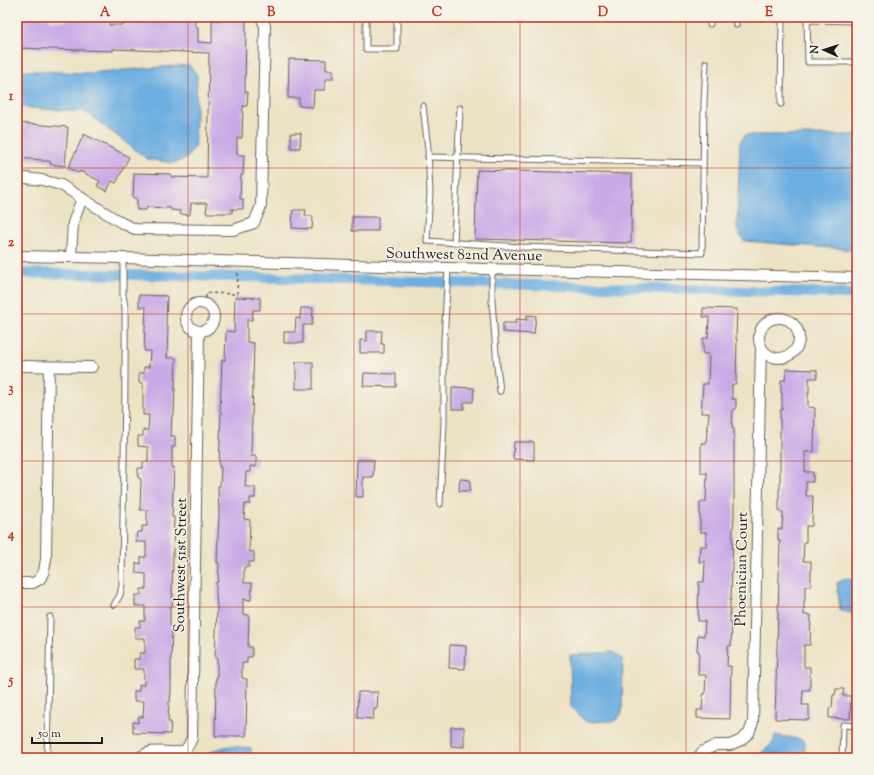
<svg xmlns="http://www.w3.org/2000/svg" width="874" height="775" viewBox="0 0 874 775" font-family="'Sorts Mill Goudy',serif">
<rect width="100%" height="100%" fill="#f7f3e8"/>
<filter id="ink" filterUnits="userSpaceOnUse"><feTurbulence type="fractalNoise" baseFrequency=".025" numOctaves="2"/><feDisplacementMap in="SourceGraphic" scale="8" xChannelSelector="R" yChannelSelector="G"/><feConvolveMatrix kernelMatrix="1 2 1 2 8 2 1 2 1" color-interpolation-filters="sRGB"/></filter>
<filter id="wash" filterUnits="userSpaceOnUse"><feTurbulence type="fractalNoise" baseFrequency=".012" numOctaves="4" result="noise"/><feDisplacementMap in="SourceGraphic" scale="16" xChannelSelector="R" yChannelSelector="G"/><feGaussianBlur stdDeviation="0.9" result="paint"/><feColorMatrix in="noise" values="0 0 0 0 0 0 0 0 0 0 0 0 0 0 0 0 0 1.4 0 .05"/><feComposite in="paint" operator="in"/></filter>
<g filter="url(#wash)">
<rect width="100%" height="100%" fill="#ece3c5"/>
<g fill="#6daee1" stroke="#44657e">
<polygon points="189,65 197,75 195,146 186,159 173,163 147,159 86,112 17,107 17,70 86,73"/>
<polygon points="745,135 857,135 857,250 744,241 737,230 740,143"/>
<polygon points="845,578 857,581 857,615 840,610 837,583"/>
<polygon points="614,652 623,660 622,713 615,721 586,722 571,707 570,655"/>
<polygon points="775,735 804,740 805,758 755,758 773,743"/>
<polygon points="229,746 251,748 251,758 203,758 214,750"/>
</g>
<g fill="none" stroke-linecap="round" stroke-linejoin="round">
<polyline stroke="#6daee1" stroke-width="10" points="17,273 240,277 857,294"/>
</g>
<g id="blocks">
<g fill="#caaae6">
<polygon points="17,17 50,17 50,20 67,21 67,17 109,17 109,25 124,25 124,23 128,23 128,17 195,17 195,26 198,27 198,42 212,43 212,20 246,20 245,92 248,92 247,106 243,106 242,138 237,138 237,155 244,155 243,175 241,175 240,199 243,199 243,209 232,209 232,213 206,213 207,203 191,203 190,215 180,214 180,211 171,210 171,208 147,207 146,210 137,210 137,198 133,198 134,173 171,174 171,177 207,178 209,53 113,49 113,51 17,48"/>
<polygon points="289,59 326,60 326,70 333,70 333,79 325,79 325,90 314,90 313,107 299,106 299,98 288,98"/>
<polygon points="17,123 68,127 65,166 50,164 50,161 42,161 42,160 18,158 19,143 17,143"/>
<polygon points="291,133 301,133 300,148 291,148"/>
<polygon points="84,134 129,157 116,183 112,181 107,191 97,186 100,181 80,171 79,173 68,168"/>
<polygon points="477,170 632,174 631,243 475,239"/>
<polygon points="293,210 306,210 305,216 313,216 312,229 292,228"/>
<rect x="352" y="217" width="26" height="14"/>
<polygon points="139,295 167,296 166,326 168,326 167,358 176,358 174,415 172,415 171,436 175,436 175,447 172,447 172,467 174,467 172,517 174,517 172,594 173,594 172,607 170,607 170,626 172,626 171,659 171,691 170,702 169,702 168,722 171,722 170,734 133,733 133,722 138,723 138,717 143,717 144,701 134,701 134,691 139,691 139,685 144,685 144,669 134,669 134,659 139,659 140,653 145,653 145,638 135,638 135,627 140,627 140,621 145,621 145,606 135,606 135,595 141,595 141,589 146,589 146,574 136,573 136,563 141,564 141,557 146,557 146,542 136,542 137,532 142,532 142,526 147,526 147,510 140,510 141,479 138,478 138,468 143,468 143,462 148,462 148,447 138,446 138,436 143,436 143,430 148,430 149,415 143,415 143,383 139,383 139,373 144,373 144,367 149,367 150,351 144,351 146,307 139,307"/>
<polygon points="235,297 260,298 260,310 253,310 252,320 247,320 247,342 254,343 251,456 256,456 256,467 250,466 250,472 246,472 245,487 255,487 255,498 250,498 250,504 245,504 244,519 250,520 249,551 254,552 254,562 249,562 249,567 244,567 244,583 252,583 251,600 243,599 243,614 249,615 248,647 252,647 252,657 247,657 247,663 242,663 242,678 247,679 246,736 215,736 216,678 217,678 217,658 215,658 217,608 216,594 216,582 218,582 219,563 217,563 219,513 218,486 220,486 221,467 219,467 221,412 220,412 222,360 225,360 226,331 234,332"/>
<polygon points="301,308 313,308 312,325 303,325 303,343 284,343 284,332 295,332 296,318 300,319"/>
<polygon points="703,308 737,309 736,339 737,339 736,384 732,384 732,399 736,399 736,409 733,409 732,428 734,428 734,518 733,530 731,600 730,600 730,622 732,622 731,646 728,646 727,666 731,666 730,719 697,718 697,710 702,710 703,694 705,694 706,675 698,675 699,651 697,651 698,635 704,636 705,621 698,621 699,582 704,582 705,562 699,562 700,546 706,546 706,532 700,532 700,502 706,502 707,473 701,473 701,443 706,443 709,413 701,413 703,384 708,384 709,354 703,354 703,338 708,338 709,317 703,317"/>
<polygon points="527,315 536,316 534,334 503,332 503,323 516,323 516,319 527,320"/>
<polygon points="367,331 382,331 381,344 384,344 384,353 360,353 360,340 367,341"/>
<rect x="296" y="362" width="17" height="27"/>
<polygon points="786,369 817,370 817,378 809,378 809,393 808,393 808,407 815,408 814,452 805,452 805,472 813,472 813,482 806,482 806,496 813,496 812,526 806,526 806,542 804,542 803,561 811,561 811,586 805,586 805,601 804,601 804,615 811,615 810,645 804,645 804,667 810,667 810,690 803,690 802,705 809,705 809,720 775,719 780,541 778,541 778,529 782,529 783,512 779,512 779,489 780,489 780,410 782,410 782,393 781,393 781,380 785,380"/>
<polygon points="364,373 396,374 396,387 363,386"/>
<polygon points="452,387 474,388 473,402 464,402 464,409 452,409"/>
<polygon points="514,442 534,442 534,460 513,459"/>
<polygon points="357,460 374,460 373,477 363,477 363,497 356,497"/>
<polygon points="460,479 470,480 470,491 459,491"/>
<polygon points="450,645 466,646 465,669 449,668"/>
<polygon points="836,689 844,689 843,696 851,696 850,719 829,718 829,708 832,708 833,695 835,695"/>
<polygon points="358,692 378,692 377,709 374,709 373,719 357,718"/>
<polygon points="451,727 464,727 464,747 451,746"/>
</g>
</g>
</g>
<g filter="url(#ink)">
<use href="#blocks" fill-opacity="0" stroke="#656257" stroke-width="1"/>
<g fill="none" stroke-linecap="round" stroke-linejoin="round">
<g stroke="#656257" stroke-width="7">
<g id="service">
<polyline points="366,17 366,49 397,49 397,17"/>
<polyline points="807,17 808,62 857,62"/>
<polyline points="807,20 857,21"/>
<polyline points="710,24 710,17"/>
<polyline points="736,25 736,17"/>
<polyline points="781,104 782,17"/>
<polyline points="423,106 428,149 430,193 427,241 521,247 702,253 704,103 706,63"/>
<polyline points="428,157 703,163"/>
<polyline points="454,243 460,108"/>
<polyline points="492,269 492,301 497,366 500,391"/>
<polyline points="440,504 444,423 444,341 448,268"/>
<path d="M114,605L120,595L122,585C123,492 126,399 125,307L123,295V258"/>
<polyline points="47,758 50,617"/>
<polyline points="842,758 843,725 857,726"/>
</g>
</g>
<g stroke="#656257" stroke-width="12">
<g id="minor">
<polyline points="17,177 42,180 61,185 122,223 135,229 233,230 254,223 261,206 265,26 261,17"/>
<polyline points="17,256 123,258 448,268 857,278"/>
<polyline points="71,257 73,223 82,198"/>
<circle cx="200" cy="317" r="14"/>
<circle cx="779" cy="338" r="20"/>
<polyline points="17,366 92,367"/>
<polyline points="17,583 33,583 40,579 44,571 46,559 49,367"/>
<path d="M140,758C153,744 174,758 186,749C189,746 190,742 192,738L199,331"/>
<polyline points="698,758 702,752 716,745 730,745 741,740 749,733 753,722 761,346"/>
</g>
</g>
<g stroke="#656257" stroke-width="1.5" stroke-dasharray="3 3" stroke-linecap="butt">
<polyline points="453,259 454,251"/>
<polyline points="206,298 206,293 237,294 238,270"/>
</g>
<use href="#service" stroke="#fff" stroke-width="5"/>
<use href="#minor" stroke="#fff" stroke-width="10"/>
</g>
</g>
<path fill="none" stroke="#c8321e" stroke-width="1" stroke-opacity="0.55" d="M188,17V758M354,17V758M520,17V758M686,17V758M17,168H857M17,314H857M17,461H857M17,607H857"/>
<g text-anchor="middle" stroke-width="3" stroke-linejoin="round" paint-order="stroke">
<g font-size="15" fill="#1c1c1c" stroke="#f7f3e8">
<text transform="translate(464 254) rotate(1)" y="5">Southwest 82nd Avenue</text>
<text transform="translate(180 565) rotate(-89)" y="5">Southwest 51st Street</text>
<text transform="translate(741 569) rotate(-89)" y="5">Phoenician Court</text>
</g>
</g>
<rect width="874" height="775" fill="none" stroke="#f7f3e8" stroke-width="44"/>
<g transform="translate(824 50) rotate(273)" stroke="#f7f3e8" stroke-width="3" paint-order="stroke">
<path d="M0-3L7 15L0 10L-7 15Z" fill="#1c1c1c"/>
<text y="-6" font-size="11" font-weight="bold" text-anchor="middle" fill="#1c1c1c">N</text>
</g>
<path d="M32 737v6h70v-6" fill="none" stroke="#1c1c1c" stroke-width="2"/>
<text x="38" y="737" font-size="12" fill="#1c1c1c" stroke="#f7f3e8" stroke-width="3" paint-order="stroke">50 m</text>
<rect x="22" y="22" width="830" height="731" fill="none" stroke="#c8321e" stroke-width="1.5"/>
<g font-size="13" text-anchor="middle" font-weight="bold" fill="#c8321e">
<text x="105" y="16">A</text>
<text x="271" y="16">B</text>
<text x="437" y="16">C</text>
<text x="603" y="16">D</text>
<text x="769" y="16">E</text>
<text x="11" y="100">1</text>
<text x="11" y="246">2</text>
<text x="11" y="392">3</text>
<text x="11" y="538">4</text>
<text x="11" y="684">5</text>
</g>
</svg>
